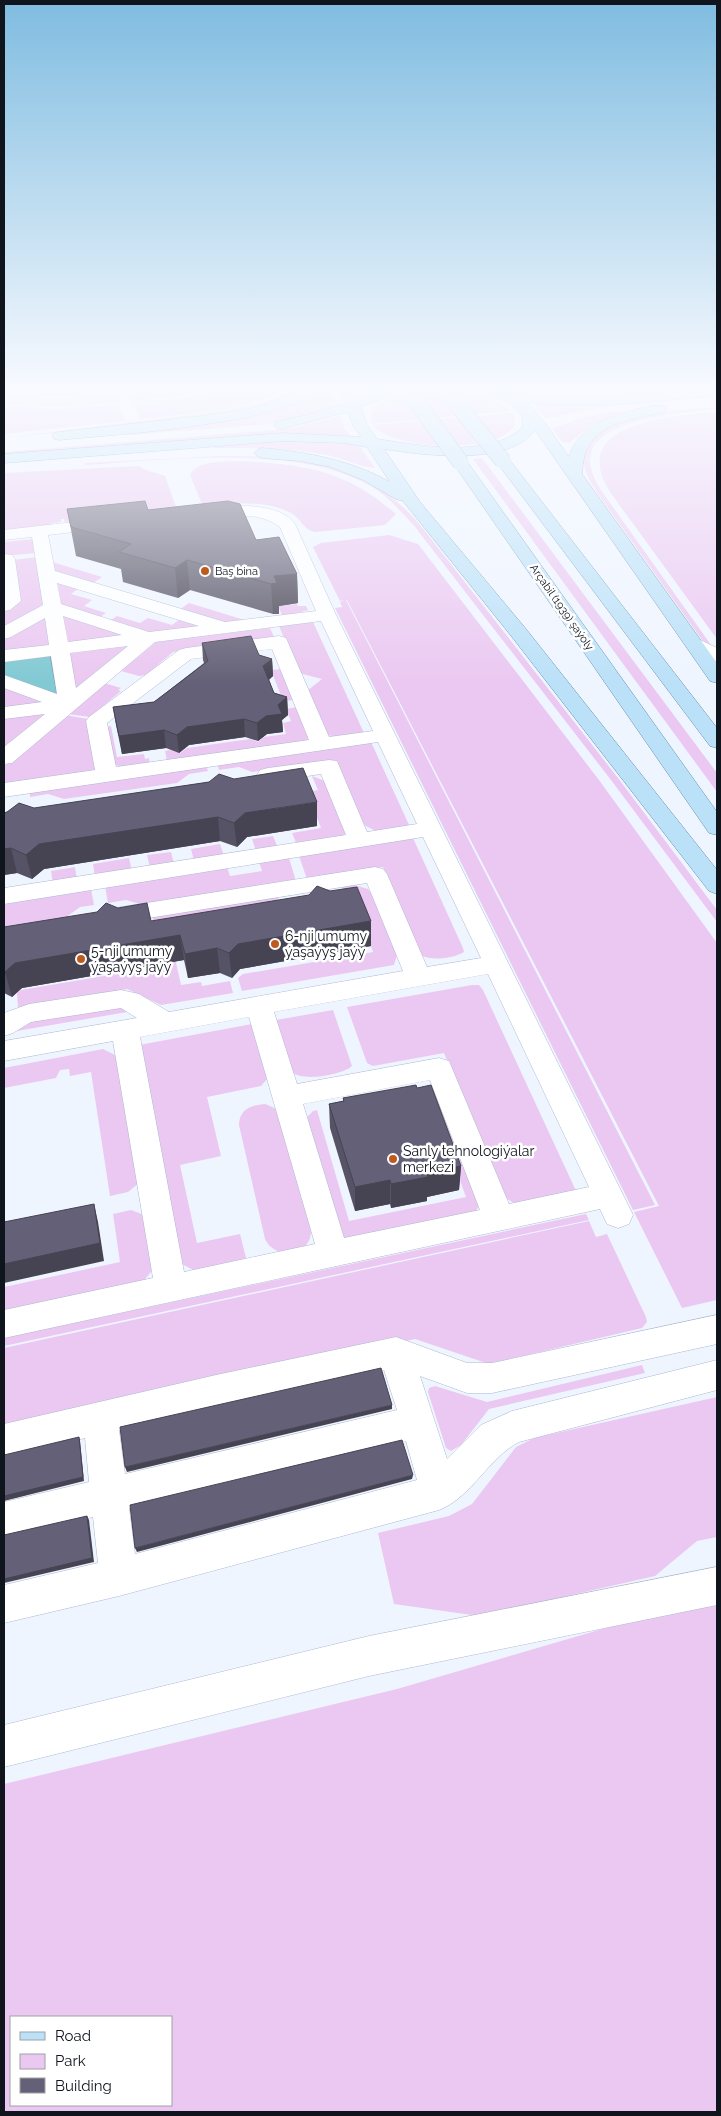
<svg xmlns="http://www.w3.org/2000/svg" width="721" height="2116" viewBox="0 0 721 2116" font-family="Raleway,sans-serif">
<rect width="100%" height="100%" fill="#eff5ff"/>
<g fill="#ebc8f1" fill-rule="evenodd">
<polygon points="47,387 116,387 116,389 109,393 83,396 29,396"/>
<path d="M186,387H221C192,396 162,398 131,401L129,396L134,393Z"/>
<path d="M230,387H289C250,412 185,414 139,419L134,403L194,397Z"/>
<polygon points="298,387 304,387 297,392 267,404 225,413 135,425 4,438 222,411 264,403"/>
<polygon points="325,387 331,387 338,408 270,424 129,435 129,432 286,406 302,400"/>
<polygon points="550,387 649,387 651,389 594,391"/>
<path d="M429,392C455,391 490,392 510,411L372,424C364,398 413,393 429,392Z"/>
<path d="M4,394L54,399L110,395L119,398L121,402C82,406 43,410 4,403Z"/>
<polygon points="717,394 717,396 604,406 546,419 533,402 617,402"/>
<polygon points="119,405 125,421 4,434 4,406 54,409"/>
<path d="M717,407V409C688,412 605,418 592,450C586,466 595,480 603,493L716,652L705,644L598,494C592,484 585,475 584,462C581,415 686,409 717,407Z"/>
<polygon points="609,412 623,412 592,425 569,443 562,442 553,430 554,428 578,419"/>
<path d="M717,412V639L610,492C566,422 673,416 717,412Z"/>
<path d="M512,413C536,451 400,457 373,425Z"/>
<polygon points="340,416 344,428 351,436 277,434 4,455 4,452 275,430 297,427"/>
<path d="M274,441H328L358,444L375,468C360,467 343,458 327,455C289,448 252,448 214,448V446Z"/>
<path d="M219,456C298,456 367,461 421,526L618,778L717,910V922L611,780L415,527C401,511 386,494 367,484C292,444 168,460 85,465V463Z"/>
<polygon points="482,458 717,773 717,792 473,459"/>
<path d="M257,462C315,466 351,475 396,514L385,525L315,532C302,529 302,519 291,513C265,499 231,504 202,504L190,475C199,457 238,462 257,462Z"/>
<polygon points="139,466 146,470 165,476 176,507 171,510 65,522 64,519 61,519 61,522 52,523 52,526 4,531 4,473"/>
<polygon points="389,535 418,544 599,780 717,943 717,1300 682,1308 634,1212 659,1206 347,600 346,600 655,1205 633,1210 335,608 342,607 340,602 344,600 340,601 313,547 321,543"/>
<polygon points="34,539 36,553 4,556 4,542"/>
<polygon points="37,557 45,606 4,629 4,611 20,602 14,560"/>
<polygon points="52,562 102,577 92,584 53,572"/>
<polygon points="55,581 79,588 71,594 92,600 84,606 106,613 100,617 59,604"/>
<polygon points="189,603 251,622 227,624 179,610"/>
<polygon points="297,604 298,606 306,606 308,610 283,617 278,606"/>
<polygon points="61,614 131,637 66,644"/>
<polygon points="45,616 49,646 4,652 4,638"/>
<polygon points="117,616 140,623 148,618 172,625 180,619 206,627 153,633 111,620"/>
<polygon points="313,622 364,733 337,737 327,735 307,691 322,679 299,673 279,626"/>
<polygon points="270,628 275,639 173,652 146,675 139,676 121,671 156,642"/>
<polygon points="134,644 74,693 67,652"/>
<polygon points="282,669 295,700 283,701 271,670"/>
<polygon points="104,683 121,688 118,690 121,691 90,717 67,714"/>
<polygon points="4,687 48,704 4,709"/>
<polygon points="297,707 309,736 307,740 301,742 167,761 165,751 170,750 180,753 187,748 250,739 258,742 264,737 286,734 283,723 291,721 286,709"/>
<polygon points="51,712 4,750 4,718"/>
<polygon points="65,715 88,719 95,769 92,771 13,784 4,782 4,766"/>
<polygon points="111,726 117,757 144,754 145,759 149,758 150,764 122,767 113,764 105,727"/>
<polygon points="371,742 410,827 376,831 362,824 335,760 252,772 239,767 219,770 217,764"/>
<polygon points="206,766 208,771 189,774 177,783 64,799 48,794 30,797 30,791"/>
<polygon points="312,776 325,781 346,831 345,834 339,838 297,845 292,833 321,828 307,792 318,790"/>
<polygon points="273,836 278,848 256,851 252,839"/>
<path d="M413,838L463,948L464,952C452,959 432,961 420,955L383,867L307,879L299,856Z"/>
<polygon points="220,844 224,856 194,861 191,849"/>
<polygon points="171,852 174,864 150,868 147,855"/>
<polygon points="129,858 132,871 95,877 93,864"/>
<polygon points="289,858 296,881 143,905 126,900 108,903 105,886 227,867 230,876 262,871 259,862"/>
<polygon points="75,867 77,880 53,884 51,871"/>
<polygon points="351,884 368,889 373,896 397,955 394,965 242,991 238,978 243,974 373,952 358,910 351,911 341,885"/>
<polygon points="91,889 94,905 80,907 65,918 4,927 4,902"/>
<polygon points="277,895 284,917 170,936 181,985 201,982 202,986 230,981 233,993 161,1005 127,989 18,1008 17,993 21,990 163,966 152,915"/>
<polygon points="472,985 479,985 483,990 577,1193 515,1204 503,1196 444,1053 373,1066 367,1063 347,1007"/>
<polygon points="120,1007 125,1009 127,1012 11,1032 24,1023"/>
<path d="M333,1010L352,1066C342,1075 302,1082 292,1072L276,1020Z"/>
<polygon points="252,1024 268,1078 261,1086 207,1097 221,1156 180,1165 197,1243 240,1234 247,1262 195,1271 182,1264 139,1045"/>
<polygon points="103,1049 117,1056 139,1183 128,1192 110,1196 91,1072 70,1076 69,1069 60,1070 56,1078 4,1088 4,1068"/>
<polygon points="426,1087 436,1090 479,1206 476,1211 345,1238 339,1234 307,1117 313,1111 317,1110 349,1221 466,1197"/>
<path d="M265,1104C273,1107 278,1109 282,1117L311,1230C312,1256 275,1261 265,1239L239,1125C239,1109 252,1105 265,1104Z"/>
<polygon points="131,1210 144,1215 153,1269 143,1282 4,1313 4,1287 120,1262 113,1214"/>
<polygon points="586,1214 589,1220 4,1346 4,1338"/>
<polygon points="589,1221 596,1237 607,1234 646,1317 647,1322 642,1328 489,1364 415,1339 4,1432 4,1348"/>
<polygon points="642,1365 645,1373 489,1409 461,1445 451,1451 446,1448 428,1392 429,1388 435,1386 487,1402"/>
<polygon points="717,1397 717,1537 697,1541 655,1576 479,1616 394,1604 378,1533 449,1516 472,1504 516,1447 534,1438"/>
<path d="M717,1597V2112H4V1784L397,1689L681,1606ZM11,2017H171V2105H11Z"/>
</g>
<polygon fill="#81c9d3" stroke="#5f939c" points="50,654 57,694 4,676 4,660"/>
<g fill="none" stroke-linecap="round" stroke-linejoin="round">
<g stroke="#acb8d0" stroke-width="1">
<g id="minor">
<path d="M248,506C264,507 285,510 295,524L336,615L633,1215L629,1224L618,1228L607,1224L600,1209L4,1338V1310L153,1278L113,1041L4,1061V1041L137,1018L121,1008L31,1022L13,1033L4,1036V1013L29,1004L121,990L139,994L169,1012L403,971L367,883L111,924L102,922L99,916L102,910L375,867L383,869L387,874L427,967L481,958L423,837L4,904V888L346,835L321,774L268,782L260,780L257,775L260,770L268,768L329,760L337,761L367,832L417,824L378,742L4,797V783L95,770L86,721L89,717L179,650L186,648L279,636L286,638L329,737L373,731L321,621L155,642L12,763L4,764V747L45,714L4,719V707L42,702L4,688V675L57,694L51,656L4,662V650L49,645L45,618L11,637L4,639V626L43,605L32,537L4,540V530L108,518L114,519L116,523L114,527L108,528L48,535L55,571L225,622L316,611L280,527C248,505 229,524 199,516L197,513L199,510L205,508ZM57,583L199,626L149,632L61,604ZM63,616L122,635L68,642ZM128,646L76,688L70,653ZM272,649L309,740L116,767L107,723L191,659ZM488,974L589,1187L509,1204L449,1061L439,1058L297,1084L274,1012ZM249,1017L315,1244L184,1272L140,1037ZM430,1080L480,1210L344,1238L303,1104Z"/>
<polygon points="4,554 12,555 15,559 21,601 10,610 4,611"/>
<path d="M694,637L717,648V662C707,659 691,652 685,643L687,639Z"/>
<path d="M717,1315V1344L492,1393H467L420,1376L447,1459L481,1425L512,1411L717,1360V1390L519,1442C488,1458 472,1497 439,1510L119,1596L4,1623V1585L98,1563L93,1517L4,1538V1502L89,1482L85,1438L4,1458V1424L216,1375L396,1337L467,1363H492ZM384,1370L397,1410L125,1474L119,1430ZM406,1441L417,1480L135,1554L129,1508Z"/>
<polygon points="717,1567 717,1605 369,1676 4,1767 4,1725 369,1636"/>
</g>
</g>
<g stroke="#618ca9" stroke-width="1">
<g id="major">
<path d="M304,387H321C292,424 109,435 59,440L54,439L52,436L54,433L59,432C97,428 136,423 174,419C219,414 265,411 304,387Z"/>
<path d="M339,387H353L357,399L379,390H389L391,393L389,396L361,407L367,425L377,439C416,445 489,459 522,428L523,419C515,397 485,395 466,390L464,387H510C533,409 680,387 717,387V395C654,401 589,411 527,402L545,423L569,457C578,426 610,416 638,409C646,407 656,404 665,406L667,409L665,412C640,418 602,421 588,447C583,455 583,466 582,474L717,663V683L710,681L535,430C510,467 422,455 384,449L420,502L526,629L717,870V894L709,891L512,637L403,501L396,499L363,480L331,467L300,461L262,458L257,456L254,453L257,450L262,448C308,452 350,460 390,482L367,447L344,443L283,441L4,463V454L283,433L361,437L353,425L348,412L281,429L276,428L274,425L276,422L315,413L345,403Z"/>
<polygon points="503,456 508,458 717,728 717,748 710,746 498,464 495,461 498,458"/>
<polygon points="461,458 466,460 717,812 717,835 709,833 453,463 456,460"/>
</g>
</g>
<use href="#minor" fill="#fff" fill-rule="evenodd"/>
<use href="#major" fill="#bbe1f8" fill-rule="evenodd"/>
<g stroke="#618ca9" stroke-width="17" stroke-linecap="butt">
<g id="major-bridge">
<polyline points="406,387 461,463"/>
<polyline points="443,387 503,461"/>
</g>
</g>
<use href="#major-bridge" stroke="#bbe1f8" stroke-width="16"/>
</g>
<g fill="#565366">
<polygon points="67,509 148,510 256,540 297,574 298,603 279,606 279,614 273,614 190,590 178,598 123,582 121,569 76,556"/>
<polygon points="202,643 259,655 272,659 273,676 269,680 274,693 287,697 288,715 282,720 283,732 267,734 258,741 245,737 189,745 179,753 166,748 122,754 116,725 113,707 154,702 204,663 203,660"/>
<polygon points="209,782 317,826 247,837 237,847 220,841 44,869 32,879 17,873 4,875 4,813"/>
<polygon points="151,921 371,921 371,946 240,969 232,978 220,973 188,978 184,960 22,988 12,997 4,993 4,927"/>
<polygon points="417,1088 461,1166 459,1190 427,1197 427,1201 391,1208 390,1204 355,1211 330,1128 329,1104 343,1101 343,1098"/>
</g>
<g fill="#464353">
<polygon points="187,560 190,590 178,598 175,568"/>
<polygon points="297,574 298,603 279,606 279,614 273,614 271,584 274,576"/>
<polygon points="272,659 273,676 264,683 263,666"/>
<polygon points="287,697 288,715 282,720 283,732 267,734 258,741 257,723"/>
<polygon points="244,719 245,737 189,745 179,753 177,735 187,727"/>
<polygon points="164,730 166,748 122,754 119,736"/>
<polygon points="317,802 317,826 247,837 237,847 234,823 245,813"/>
<polygon points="218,817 220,841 44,869 32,879 26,855 39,844"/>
<polygon points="11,848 17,873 4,875 4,849"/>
<polygon points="371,921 371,946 240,969 232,978 229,953 238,944"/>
<polygon points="180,935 184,960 22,988 12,997 5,972 15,963"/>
<polygon points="217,948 220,973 188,978 185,954"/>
<polygon points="461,1166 459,1190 427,1197 427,1201 391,1208 391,1184 427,1173"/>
<polygon points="390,1180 390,1204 355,1211 355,1187"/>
<polygon points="94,1204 98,1222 104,1261 4,1283 4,1264"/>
<polygon points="392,1405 392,1409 127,1472 125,1467"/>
<polygon points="79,1437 80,1441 84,1481 4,1501 4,1496"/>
<polygon points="413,1475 412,1479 137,1552 135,1548"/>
<polygon points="87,1516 89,1520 94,1562 4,1583 4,1579"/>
</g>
<g fill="#646077" stroke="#464353">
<polygon points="145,501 148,510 228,501 240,504 256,540 279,537 297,574 274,576 277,583 271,584 187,560 175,568 119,552 131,544 71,527 67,509"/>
<polygon points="251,636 259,655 272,659 263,666 274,693 287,697 278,705 282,714 266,716 257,723 244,719 187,727 177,735 164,730 119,736 113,707 154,702 208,661 202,643"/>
<polygon points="303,768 317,802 245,813 234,823 218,817 39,844 26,855 11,848 4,849 4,813 7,812 19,803 34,808 209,782 219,774 234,779"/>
<polygon points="317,886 330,891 357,887 371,921 238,944 229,953 217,948 185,954 180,935 15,963 5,972 4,971 4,927 97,912 106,903 118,908 147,903 151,921 309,895"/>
<polygon points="416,1085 417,1088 431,1085 461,1166 427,1173 428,1177 391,1184 390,1180 355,1187 329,1104 344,1101 343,1098"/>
<polygon points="94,1204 100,1243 4,1264 4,1222"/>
<polygon points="381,1368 392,1405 125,1467 120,1427"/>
<polygon points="79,1437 83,1477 4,1496 4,1455"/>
<polygon points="402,1440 413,1475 135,1548 130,1505"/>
<polygon points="87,1516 92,1558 4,1579 4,1535"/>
</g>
<linearGradient id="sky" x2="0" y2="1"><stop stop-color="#7fbce0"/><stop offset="0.57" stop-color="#f8faff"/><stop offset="1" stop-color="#f8faff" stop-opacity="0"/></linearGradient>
<rect width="721" height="683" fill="url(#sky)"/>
<g fill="#bd5b1e" stroke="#fff" stroke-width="2">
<circle cx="205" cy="571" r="5"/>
<circle cx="275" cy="944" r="5"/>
<circle cx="81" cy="959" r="5"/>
<circle cx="393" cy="1159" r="5"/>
</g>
<g text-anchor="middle" stroke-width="5" stroke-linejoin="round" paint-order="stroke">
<g font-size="11" fill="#10141d" stroke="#fff" text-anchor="start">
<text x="215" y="575">Baş bina</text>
</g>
<g font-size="11" fill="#10141d" stroke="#fff">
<text transform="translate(562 607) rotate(55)" y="4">Arçabil (1939) şaýoly</text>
</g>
<g font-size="14" fill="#10141d" stroke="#fff" text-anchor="start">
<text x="285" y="941">6-nji umumy<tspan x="285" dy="16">ýaşaýyş jaýy</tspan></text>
<text x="91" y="956">5-nji umumy<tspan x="91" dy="16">ýaşaýyş jaýy</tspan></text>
<text x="403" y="1156">Sanly tehnologiýalar<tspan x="403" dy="16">merkezi</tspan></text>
</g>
</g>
<rect width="721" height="2116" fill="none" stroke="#10141d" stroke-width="10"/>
<rect x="10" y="2016" width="162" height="90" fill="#ffffff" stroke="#9fa1a5"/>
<rect x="20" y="2032" width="25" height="8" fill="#bbe1f8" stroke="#9fa1a5"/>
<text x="55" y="2041" font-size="15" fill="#10141d">Road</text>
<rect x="20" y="2054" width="25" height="15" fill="#ebc8f1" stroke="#9fa1a5"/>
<text x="55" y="2066" font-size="15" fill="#10141d">Park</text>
<rect x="20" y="2078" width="25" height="15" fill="#646077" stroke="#9fa1a5"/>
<text x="55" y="2091" font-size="15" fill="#10141d">Building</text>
</svg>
